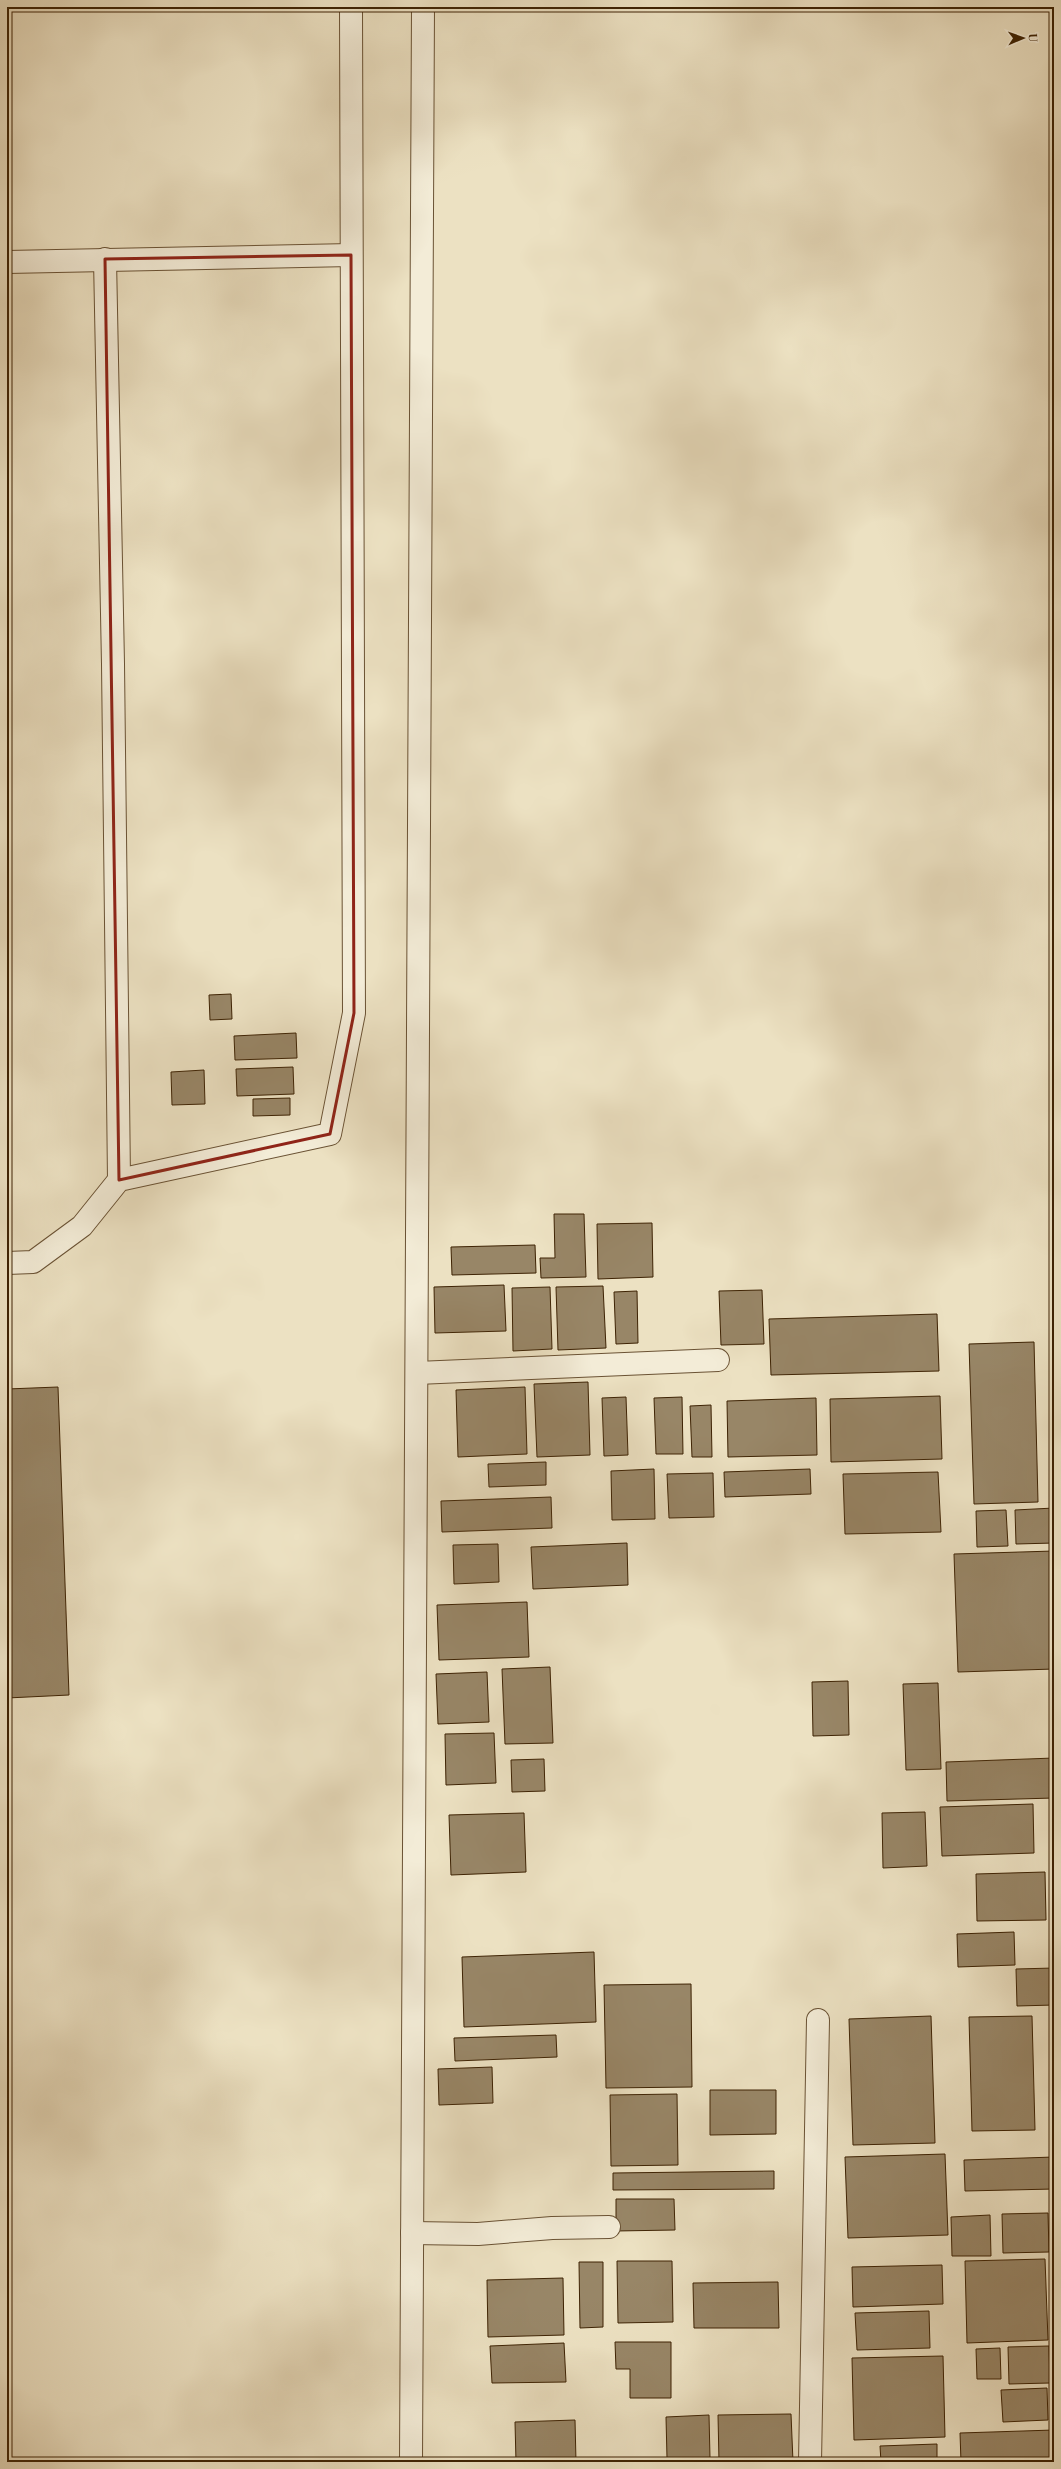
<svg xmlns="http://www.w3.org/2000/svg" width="1061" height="2469" viewBox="0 0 1061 2469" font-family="'Libre Bodoni',serif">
<rect width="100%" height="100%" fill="#ece1c2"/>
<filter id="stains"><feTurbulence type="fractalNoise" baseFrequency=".005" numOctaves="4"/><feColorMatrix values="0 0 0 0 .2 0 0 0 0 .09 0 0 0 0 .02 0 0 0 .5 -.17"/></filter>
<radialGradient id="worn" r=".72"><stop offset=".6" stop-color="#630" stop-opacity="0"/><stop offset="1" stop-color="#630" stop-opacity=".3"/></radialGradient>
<g fill="#988667" stroke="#3e2304">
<polygon points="231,994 232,1019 210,1020 209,995"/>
<polygon points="296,1033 297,1058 235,1060 234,1036"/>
<polygon points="293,1067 294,1094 237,1096 236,1069"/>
<polygon points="204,1070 205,1104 172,1105 171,1072"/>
<polygon points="290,1098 290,1115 253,1116 253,1099"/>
<polygon points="554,1214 584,1214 586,1277 541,1278 540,1258 555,1258"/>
<polygon points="652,1223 653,1277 598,1279 597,1224"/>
<polygon points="535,1245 536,1273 452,1275 451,1247"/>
<polygon points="504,1285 506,1331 435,1333 434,1287"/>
<polygon points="603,1286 606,1348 558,1350 556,1287"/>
<polygon points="550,1287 552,1349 513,1351 512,1288"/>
<polygon points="762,1290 764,1344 721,1345 719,1291"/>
<polygon points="637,1291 638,1343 616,1344 614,1292"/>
<polygon points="937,1314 939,1371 771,1375 769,1319"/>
<polygon points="1034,1342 1038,1502 974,1504 969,1344"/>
<polygon points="588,1382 590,1455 537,1457 534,1384"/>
<polygon points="58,1387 69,1695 7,1698 7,1389"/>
<polygon points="525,1387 527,1454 458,1457 456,1390"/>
<polygon points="940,1396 942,1459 831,1462 830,1399"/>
<polygon points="626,1397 628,1455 604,1456 602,1398"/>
<polygon points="682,1397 683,1454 656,1454 654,1398"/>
<polygon points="816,1398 817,1455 728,1457 727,1401"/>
<polygon points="711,1405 712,1457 692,1457 690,1406"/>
<polygon points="546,1462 546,1485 489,1487 488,1464"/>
<polygon points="654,1469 655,1519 612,1520 611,1471"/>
<polygon points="810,1469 811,1494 725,1497 724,1472"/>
<polygon points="938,1472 941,1532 845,1534 843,1474"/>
<polygon points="713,1473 714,1517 669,1518 667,1474"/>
<polygon points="551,1497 552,1528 442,1532 441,1501"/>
<polygon points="1054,1508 1054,1543 1016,1544 1015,1510"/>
<polygon points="1006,1510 1008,1546 977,1547 976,1511"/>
<polygon points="627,1543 628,1585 533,1589 531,1547"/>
<polygon points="498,1544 499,1582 454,1584 453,1545"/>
<polygon points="1054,1551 1054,1669 958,1672 954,1554"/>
<polygon points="527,1602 529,1657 439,1660 437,1605"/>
<polygon points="550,1667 553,1743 505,1744 502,1669"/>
<polygon points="487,1672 489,1722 438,1724 436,1674"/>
<polygon points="848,1681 849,1735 813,1736 812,1682"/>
<polygon points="938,1683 941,1769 906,1770 903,1684"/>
<polygon points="494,1733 496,1783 446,1785 445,1734"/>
<polygon points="1054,1758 1054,1798 947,1801 946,1762"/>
<polygon points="544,1759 545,1791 512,1792 511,1760"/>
<polygon points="1033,1804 1034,1853 942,1856 940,1807"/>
<polygon points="925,1812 927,1866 883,1868 882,1813"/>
<polygon points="524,1813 526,1872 451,1875 449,1815"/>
<polygon points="1045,1872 1046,1920 977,1921 976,1874"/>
<polygon points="1014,1932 1015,1965 958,1967 957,1934"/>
<polygon points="594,1952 596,2022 464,2027 462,1957"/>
<polygon points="1054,1968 1054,2005 1017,2006 1016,1969"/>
<polygon points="691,1984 692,2087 606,2088 604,1985"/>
<polygon points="931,2016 935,2143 853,2145 849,2019"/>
<polygon points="1032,2016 1035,2130 972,2131 969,2017"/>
<polygon points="7,2020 11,2124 7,2124"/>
<polygon points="556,2035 557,2057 455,2061 454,2038"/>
<polygon points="492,2067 493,2103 439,2105 438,2069"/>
<polygon points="710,2090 776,2090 776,2134 710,2135"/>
<polygon points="677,2094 678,2165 611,2166 610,2095"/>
<polygon points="945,2154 948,2235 848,2238 845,2157"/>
<polygon points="1054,2157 1054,2189 965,2191 964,2160"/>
<polygon points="774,2171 774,2189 613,2190 613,2173"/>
<polygon points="616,2199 674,2199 675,2230 616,2231"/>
<polygon points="1048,2213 1049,2252 1003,2253 1002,2214"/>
<polygon points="990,2215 991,2256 952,2256 951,2217"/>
<polygon points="1045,2259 1048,2340 967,2343 965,2261"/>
<polygon points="617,2261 672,2261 673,2322 618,2323"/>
<polygon points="579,2262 603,2262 603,2327 580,2328"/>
<polygon points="942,2265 943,2304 853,2307 852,2267"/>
<polygon points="563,2278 564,2335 488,2337 487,2280"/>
<polygon points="778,2282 779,2328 694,2328 693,2283"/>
<polygon points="929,2311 930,2348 857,2350 855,2313"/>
<polygon points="615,2342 671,2342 671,2398 630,2398 630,2369 616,2369"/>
<polygon points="564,2343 566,2382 492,2383 490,2346"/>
<polygon points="1049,2346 1050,2383 1009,2384 1008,2347"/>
<polygon points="1000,2348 1001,2379 977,2379 976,2349"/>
<polygon points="943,2356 945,2437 854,2440 852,2358"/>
<polygon points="1047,2388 1048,2420 1003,2422 1001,2390"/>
<polygon points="791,2414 793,2462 719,2462 718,2415"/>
<polygon points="709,2415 710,2458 667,2458 666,2417"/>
<polygon points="575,2420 576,2462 516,2462 515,2422"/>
<polygon points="1054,2430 1054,2462 961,2462 960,2433"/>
<polygon points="937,2444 937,2462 881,2462 880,2446"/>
</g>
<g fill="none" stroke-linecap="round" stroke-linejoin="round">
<g stroke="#6a5234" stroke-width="24">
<g id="street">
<polyline points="105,259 113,664 119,1180"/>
<polyline points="7,262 351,255"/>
<polyline points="7,1263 33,1262 82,1226 119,1180 330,1134 354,1013 351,7"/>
<polyline points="417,1373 718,1360"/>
<polyline points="412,2233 478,2234 552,2228 609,2227"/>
<polyline points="411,2462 423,7"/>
<polyline points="810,2462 818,2020"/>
</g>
</g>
<use href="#street" stroke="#f3ecd7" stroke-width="22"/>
</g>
<path fill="none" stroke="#8f2418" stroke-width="3" stroke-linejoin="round" d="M351,255L354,1013L330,1134L119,1180L105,259Z"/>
<rect width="1061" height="2469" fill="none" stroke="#ece1c2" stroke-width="24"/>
<rect x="8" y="8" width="1045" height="2453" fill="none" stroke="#3e2304" stroke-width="2"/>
<rect x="12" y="12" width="1037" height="2445" fill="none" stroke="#3e2304"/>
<g transform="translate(1023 38) rotate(88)" stroke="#f3ecd7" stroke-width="3" paint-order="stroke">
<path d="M0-3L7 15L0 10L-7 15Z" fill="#3e2304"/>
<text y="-6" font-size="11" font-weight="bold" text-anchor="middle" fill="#3e2304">U</text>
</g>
<rect width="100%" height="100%" filter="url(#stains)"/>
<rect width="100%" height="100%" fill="url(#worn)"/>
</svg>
